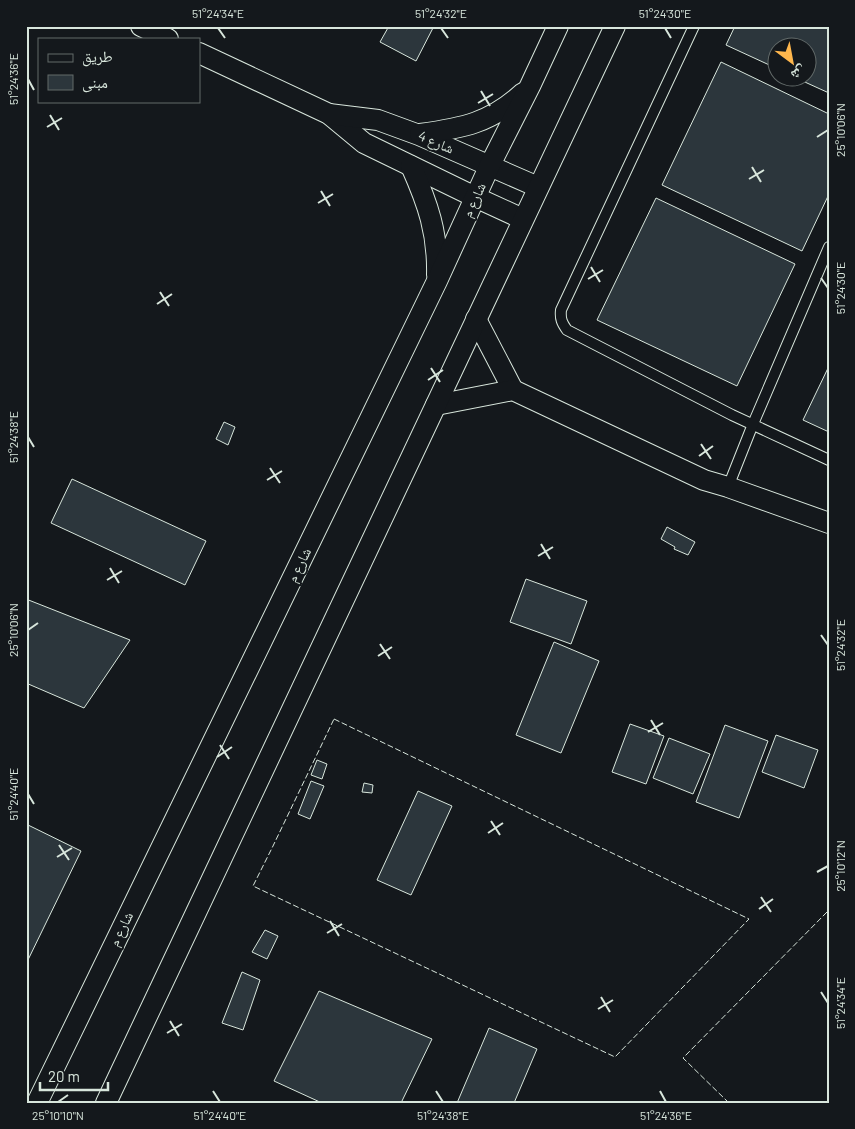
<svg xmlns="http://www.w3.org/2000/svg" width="855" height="1129" viewBox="0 0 855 1129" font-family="Barlow,'Noto Naskh Arabic',sans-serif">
<rect width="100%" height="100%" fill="#14181c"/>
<g fill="#2c363c" stroke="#d8e6dc">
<polygon points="389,26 434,26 416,61 380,42"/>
<polygon points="735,26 829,26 829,93 796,78 808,78 808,48 778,48 778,69 726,45"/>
<polygon points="721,62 829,114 829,194 802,251 662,185"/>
<polygon points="656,198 795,264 737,386 597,320"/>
<polygon points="829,366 829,432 803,420"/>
<polygon points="224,422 235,427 228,445 216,439"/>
<polygon points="72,479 206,541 185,585 51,523"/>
<polygon points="667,527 695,542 688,555 674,549 675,547 661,539"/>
<polygon points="526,579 587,601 571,644 510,622"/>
<polygon points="26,599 130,640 84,708 26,683"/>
<polygon points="554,642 599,661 561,753 516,735"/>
<polygon points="630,724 664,736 646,784 612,772"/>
<polygon points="725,725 768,741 739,818 696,802"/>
<polygon points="776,735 818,750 804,788 762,772"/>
<polygon points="669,738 710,754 693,794 653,778"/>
<polygon points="317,760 327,764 322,779 311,775"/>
<polygon points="311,781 324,786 310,819 298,814"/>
<polygon points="364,783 373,785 372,793 362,792"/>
<polygon points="418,791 452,806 411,895 377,880"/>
<polygon points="26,824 81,851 26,964"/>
<polygon points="265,930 278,936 267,959 252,952"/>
<polygon points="242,972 260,980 243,1030 222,1023"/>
<polygon points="319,991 432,1039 401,1103 322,1103 274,1081"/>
<polygon points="489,1028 537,1049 514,1103 457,1103"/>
</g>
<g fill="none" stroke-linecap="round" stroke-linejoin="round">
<g stroke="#d8e6dc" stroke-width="12">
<g id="lane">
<path d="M694,26L561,310C560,319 562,323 567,330L732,415L829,460"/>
<polyline points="728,487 753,424 829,247"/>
</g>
</g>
<g stroke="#d8e6dc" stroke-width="22">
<g id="street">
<polyline points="141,26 168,39"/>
<polyline points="199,53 329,114 364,143 475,197 523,219"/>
<polyline points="329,114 378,120 419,135 538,187"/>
<path d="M420,134C463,128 490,123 523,93"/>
<path d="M411,166C428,204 438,233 437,275"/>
<polyline points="476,319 513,390"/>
<polyline points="436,405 513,390 704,480 728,487 829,523"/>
<polyline points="37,1103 437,281 490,165 530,86 558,26"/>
<polyline points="106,1103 615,26"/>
</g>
</g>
<use href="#lane" stroke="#14181c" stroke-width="10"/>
<use href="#street" stroke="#14181c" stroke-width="20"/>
<g stroke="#d8e6dc" stroke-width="1" stroke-dasharray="6 2.5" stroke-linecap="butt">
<polygon points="334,719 749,919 615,1057 253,886 273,846"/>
<polyline points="729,1103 683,1058 829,910"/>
</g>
</g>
<path fill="none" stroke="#d8e6dc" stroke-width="2" d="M218,28L225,38M441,28L448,38M665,28L671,38M28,79L34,90M481,91L490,106M478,103L493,94M50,115L59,130M47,127L62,118M817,137L828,130M752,167L761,182M749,179L764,170M321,191L330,206M318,203L333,194M591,267L600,282M821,278L828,288M588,279L603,270M160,292L169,306M157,304L172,294M431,368L440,382M428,380L443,370M28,437L34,447M701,444L711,459M699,456L713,446M270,468L280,483M267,480L282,471M541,544L550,559M538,556L553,547M110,568L119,583M107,580L122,571M28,630L38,623M821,635L828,645M380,644L390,659M378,656L392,647M651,720L660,735M648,732L663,723M220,745L229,759M217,757L232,747M28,794L34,804M491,821L500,835M488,833L503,823M59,845L69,860M57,857L72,848M817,872L828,866M761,897L771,912M759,909L773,899M330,921L339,936M327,933L342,924M821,992L828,1003M601,997L610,1012M598,1009L613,1000M170,1021L179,1036M167,1033L182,1024M213,1091L220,1102M436,1091L443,1102M660,1091L666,1102M58,1102L68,1095"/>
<g text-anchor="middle" stroke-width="4" stroke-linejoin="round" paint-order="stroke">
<g font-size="14" fill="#d8e6dc" stroke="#14181c">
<text transform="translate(436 142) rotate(23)" y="5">شارع 4</text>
<text transform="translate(474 200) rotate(-65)" y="5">شارع م</text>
<text transform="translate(299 565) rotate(-64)" y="5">شارع م</text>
<text transform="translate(121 929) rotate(-64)" y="5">شارع م</text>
</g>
</g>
<rect width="855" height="1129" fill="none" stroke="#14181c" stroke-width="55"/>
<rect x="38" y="38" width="162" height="65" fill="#14181c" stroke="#626a69"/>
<rect x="48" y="54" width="25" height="8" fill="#14181c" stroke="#626a69"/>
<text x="82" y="62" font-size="15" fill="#d8e6dc">طريق</text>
<rect x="48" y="75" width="25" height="15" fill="#2c363c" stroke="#626a69"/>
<text x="82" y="88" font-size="15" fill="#d8e6dc">مبنى</text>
<g transform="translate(792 62) rotate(148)"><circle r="24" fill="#14181c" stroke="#626a69"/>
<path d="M0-4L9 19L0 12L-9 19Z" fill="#ffb74d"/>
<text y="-8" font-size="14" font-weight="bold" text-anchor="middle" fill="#d8e6dc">ش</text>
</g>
<path d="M40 1082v8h68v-8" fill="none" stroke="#d8e6dc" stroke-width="2.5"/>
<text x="48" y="1082" font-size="15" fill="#d8e6dc" stroke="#14181c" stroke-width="4" paint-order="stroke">20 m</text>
<rect x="28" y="28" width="800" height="1074" fill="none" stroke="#d8e6dc" stroke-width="2"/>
<g font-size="12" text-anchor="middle" fill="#d8e6dc">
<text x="218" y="18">51°24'34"E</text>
<text x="441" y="18">51°24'32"E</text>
<text x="665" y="18">51°24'30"E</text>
<text transform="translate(14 79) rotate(-90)" y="4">51°24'36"E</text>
<text transform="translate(841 130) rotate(-90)" y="4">25°10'06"N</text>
<text transform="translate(841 288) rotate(-90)" y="4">51°24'30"E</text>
<text transform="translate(14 437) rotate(-90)" y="4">51°24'38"E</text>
<text transform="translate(14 630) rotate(-90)" y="4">25°10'06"N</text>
<text transform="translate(841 645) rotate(-90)" y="4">51°24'32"E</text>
<text transform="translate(14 794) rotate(-90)" y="4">51°24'40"E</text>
<text transform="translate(841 866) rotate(-90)" y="4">25°10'12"N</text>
<text transform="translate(841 1003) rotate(-90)" y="4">51°24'34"E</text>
<text x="58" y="1120">25°10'10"N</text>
<text x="220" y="1120">51°24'40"E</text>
<text x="443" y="1120">51°24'38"E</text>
<text x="666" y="1120">51°24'36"E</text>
</g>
</svg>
